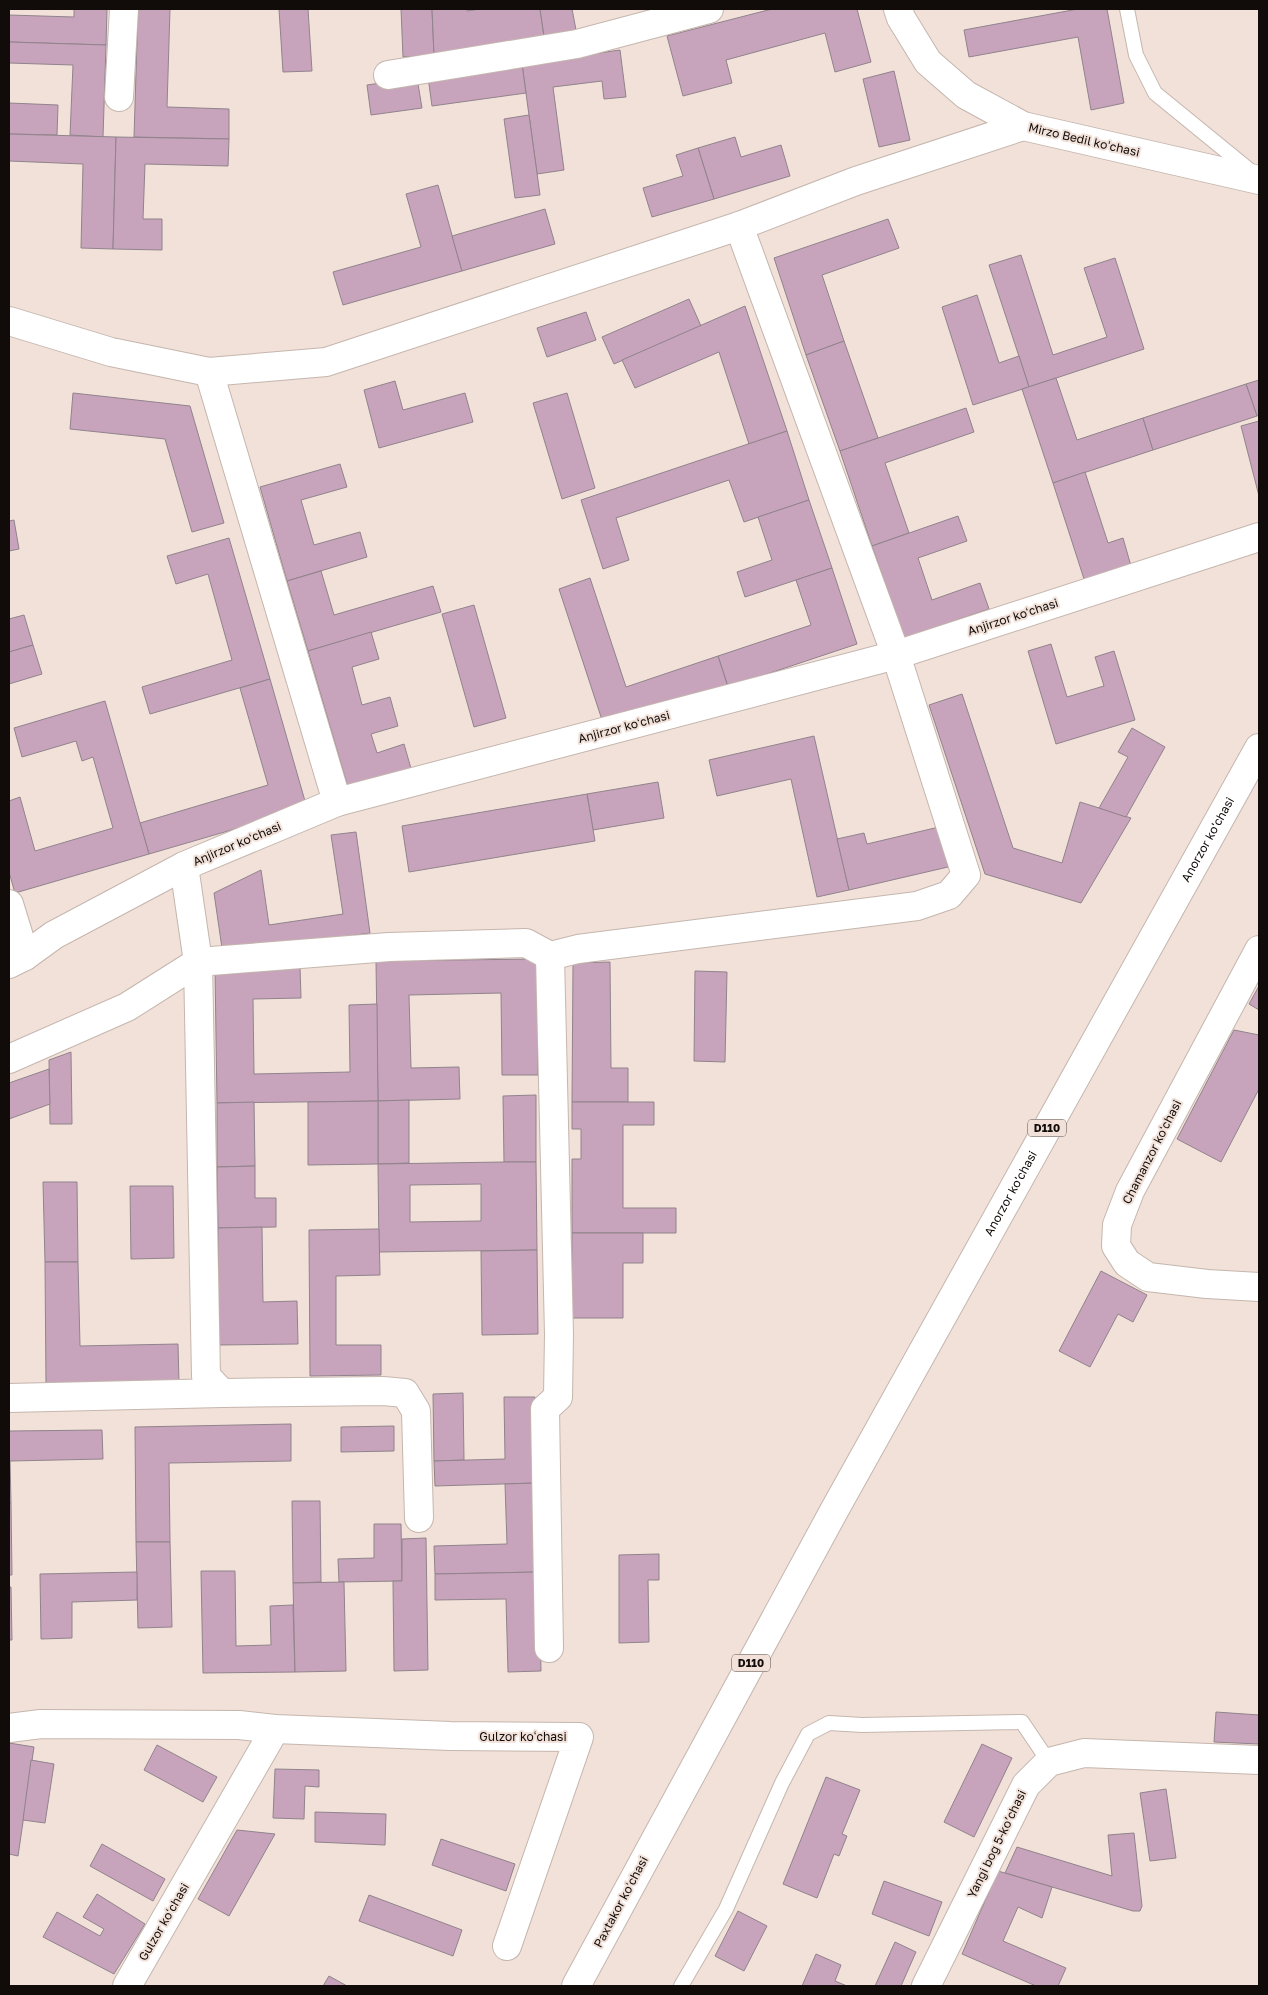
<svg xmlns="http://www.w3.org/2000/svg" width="1268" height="1995" viewBox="0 0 1268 1995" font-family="'Golos Text',sans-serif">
<rect width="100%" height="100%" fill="#f1e1d9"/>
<g fill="#c7a4bb" stroke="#91838c" fill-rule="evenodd">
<polygon points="74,9 107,9 106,45 9,42 9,15 74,17"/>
<polygon points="138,9 170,9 167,107 229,109 229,139 134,137"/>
<polygon points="279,9 308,9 312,71 283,72"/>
<polygon points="401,9 432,9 434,55 403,57"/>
<polygon points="432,9 467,9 467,11 480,9 540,9 544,36 434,55"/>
<polygon points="540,9 572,9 576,30 544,36"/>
<polygon points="772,9 857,9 871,62 835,72 825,33 726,60 732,83 683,96 667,36"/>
<polygon points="1078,9 1107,9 1124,103 1091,110 1078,37 969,57 964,30"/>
<polygon points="9,42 106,45 103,137 70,135 73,65 9,63"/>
<polygon points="620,50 626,97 604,99 602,81 553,87 564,170 537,174 522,64"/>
<polygon points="522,64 526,93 432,106 428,77"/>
<polygon points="894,71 910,140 879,147 863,79"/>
<polygon points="417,78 422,108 371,115 367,85"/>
<polygon points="9,103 58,105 57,135 9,134"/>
<polygon points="529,115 540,195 515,198 504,119"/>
<polygon points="9,134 116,137 113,249 81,248 83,164 9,161"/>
<polygon points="116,137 229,139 228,166 145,164 143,219 162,219 162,250 113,249"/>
<polygon points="735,137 741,157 781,145 790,176 714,199 698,148"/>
<polygon points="698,148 714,199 652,217 643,188 683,176 676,155"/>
<polygon points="438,185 462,271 343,305 333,272 421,247 406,194"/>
<polygon points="545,209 555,244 462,271 452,236"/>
<polygon points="888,219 899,248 822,275 844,341 806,355 774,258"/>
<polygon points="1021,255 1053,355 1107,337 1084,268 1115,258 1144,349 1029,387 989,265"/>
<polygon points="977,295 999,363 1019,356 1029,387 973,405 942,307"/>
<polygon points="689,299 701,326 614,364 602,337"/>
<polygon points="745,306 787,431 749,444 719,352 635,388 622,360"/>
<polygon points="586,312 596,340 547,357 537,328"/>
<polygon points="844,341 878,438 840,451 806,355"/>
<polygon points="1056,378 1077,440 1143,418 1153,450 1053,483 1022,389"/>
<polygon points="1259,380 1259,415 1257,416 1246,384"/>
<polygon points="395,381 403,410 465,393 473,422 379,448 364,390"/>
<polygon points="1246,384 1257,416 1153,450 1143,418"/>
<polygon points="73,393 190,406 224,523 192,532 165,439 70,429"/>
<polygon points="567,393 595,488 562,499 533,403"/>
<polygon points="966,408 974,432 885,463 909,533 872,546 840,451"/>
<polygon points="1259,421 1259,496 1241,426"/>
<polygon points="787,431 809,500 744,522 729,480 616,518 629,560 603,569 581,500"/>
<polygon points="340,464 347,487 301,500 314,545 360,532 367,557 287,581 260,487"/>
<polygon points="1085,472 1108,543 1123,538 1131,566 1085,582 1053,483"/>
<polygon points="809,500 832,568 745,597 737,572 772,560 758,517"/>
<polygon points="958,516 967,541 918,558 932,600 980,583 989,609 904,638 872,546"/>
<polygon points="14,520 19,549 9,551 9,521"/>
<polygon points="229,538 270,679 150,714 142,687 232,660 208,574 176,584 167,556"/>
<polygon points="832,568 857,644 728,687 718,656 811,625 796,580"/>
<polygon points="321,571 334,615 433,586 441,612 308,651 287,581"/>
<polygon points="590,578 626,687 718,656 728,687 605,729 559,589"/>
<polygon points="474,605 506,718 474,727 442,614"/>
<polygon points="24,615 33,645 9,652 9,619"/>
<polygon points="371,632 379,659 352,667 362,705 390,697 398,726 371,734 377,753 404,744 412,772 349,791 308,651"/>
<polygon points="1051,644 1067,697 1104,686 1095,657 1114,651 1135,720 1056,744 1028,651"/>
<polygon points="33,645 42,674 9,684 9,652"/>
<polygon points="270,679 307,808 149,854 140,823 268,785 240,688"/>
<polygon points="962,694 1013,848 1062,863 1080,802 1131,818 1081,903 985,874 929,705"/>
<polygon points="105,701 149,854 15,893 9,872 9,801 20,797 35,851 113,828 93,757 82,761 76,741 22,757 14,728"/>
<polygon points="1132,728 1165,747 1126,817 1099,808 1128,757 1118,752"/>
<polygon points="814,736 849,890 817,897 791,779 717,796 709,760"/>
<polygon points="658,782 664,818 593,830 587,794"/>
<polygon points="587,794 595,841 409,872 402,826"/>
<polygon points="939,827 948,867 849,890 837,839 864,833 867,844"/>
<polygon points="356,832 370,933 223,955 214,893 261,870 269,925 343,914 331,835"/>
<polygon points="537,959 538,1075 502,1075 501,993 409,995 411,1068 459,1067 460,1099 378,1101 376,961"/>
<polygon points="610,962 611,1068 628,1068 628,1102 572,1102 573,963"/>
<polygon points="300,967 301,998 253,999 254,1074 350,1072 349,1005 377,1004 378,1101 217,1103 215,968"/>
<polygon points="695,971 727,972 725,1062 694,1061"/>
<polygon points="1259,986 1259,1010 1249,1004"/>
<polygon points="1234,1030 1259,1035 1259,1089 1221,1162 1177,1139"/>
<polygon points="71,1052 72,1124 50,1124 49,1060"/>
<polygon points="49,1069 50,1104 9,1119 9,1083"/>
<polygon points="536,1095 536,1162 504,1162 503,1096"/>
<polygon points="409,1100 409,1163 378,1164 378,1101"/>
<polygon points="378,1101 378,1164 308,1165 308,1102"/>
<polygon points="254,1102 255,1166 217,1167 217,1103"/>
<polygon points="572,1102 654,1102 654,1125 623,1125 623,1208 676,1208 676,1233 572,1233 572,1159 581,1159 581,1129 572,1129"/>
<path d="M504,1162H536L537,1250L379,1252L378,1164ZM481,1184V1221L410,1222V1185Z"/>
<polygon points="255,1166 255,1198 276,1198 276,1227 218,1228 217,1167"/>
<polygon points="43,1182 77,1182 78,1262 45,1262"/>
<polygon points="130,1186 173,1186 174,1258 131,1259"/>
<polygon points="262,1227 263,1302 297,1301 298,1344 219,1345 218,1228"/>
<polygon points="379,1229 380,1275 336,1276 336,1345 381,1345 381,1375 310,1376 309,1230"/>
<polygon points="572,1233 643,1233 643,1263 623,1263 623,1318 571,1318"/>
<polygon points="537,1250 538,1334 482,1335 481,1251"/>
<polygon points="45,1262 78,1262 80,1346 178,1344 179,1383 46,1385"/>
<polygon points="1101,1271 1147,1295 1133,1322 1118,1314 1090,1367 1059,1351"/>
<polygon points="463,1393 464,1460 434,1461 433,1394"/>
<polygon points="504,1397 535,1397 536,1483 435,1486 434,1461 505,1459"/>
<polygon points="291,1424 291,1461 169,1463 170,1542 136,1542 135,1427"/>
<polygon points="394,1426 394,1451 341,1452 341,1427"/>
<polygon points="102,1430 103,1459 10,1461 11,1503 9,1503 9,1431"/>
<polygon points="536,1483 539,1572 435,1574 434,1546 507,1544 505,1484"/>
<polygon points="292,1501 320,1501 321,1582 293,1583"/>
<polygon points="9,1503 11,1503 12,1575 9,1575"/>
<polygon points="374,1524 401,1524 402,1581 339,1582 338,1559 374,1558"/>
<polygon points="426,1538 428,1670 394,1671 393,1581 402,1581 402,1539"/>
<polygon points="136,1542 170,1542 172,1627 138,1628"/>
<polygon points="659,1554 659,1580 648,1580 649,1642 619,1643 619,1555"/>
<polygon points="201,1571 235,1571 236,1646 271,1645 270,1606 293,1605 295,1672 203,1673"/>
<polygon points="137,1572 137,1600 72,1602 72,1638 41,1639 40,1574"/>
<polygon points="539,1572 541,1671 508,1672 506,1599 435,1600 435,1574"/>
<polygon points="344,1582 346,1671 295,1672 293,1583"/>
<polygon points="9,1587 11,1587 12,1640 9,1640"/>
<polygon points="1216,1712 1259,1715 1259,1744 1214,1742"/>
<polygon points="9,1743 34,1747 18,1856 9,1854"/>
<polygon points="982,1744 1012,1758 974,1837 944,1822"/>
<polygon points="157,1745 217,1777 203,1802 144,1770"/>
<polygon points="31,1760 54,1764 45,1823 23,1820"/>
<polygon points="275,1769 319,1770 319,1787 305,1786 304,1819 273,1818"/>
<polygon points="826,1777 860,1790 842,1834 847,1836 839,1856 834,1854 817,1898 783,1884"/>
<polygon points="1166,1789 1176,1858 1150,1861 1140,1793"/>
<polygon points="315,1812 386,1814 385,1845 315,1842"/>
<polygon points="237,1830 275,1834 229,1916 198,1899"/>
<polygon points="1134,1833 1142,1906 1140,1911 1133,1911 1005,1873 1017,1847 1112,1876 1108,1835"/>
<polygon points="441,1839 515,1864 506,1891 432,1865"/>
<polygon points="102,1844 165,1879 153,1901 90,1866"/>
<polygon points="998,1871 1052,1887 1042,1918 1018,1907 1003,1941 1066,1968 1058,1986 1036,1986 962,1954"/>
<polygon points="884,1881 942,1902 929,1936 872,1914"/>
<polygon points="97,1894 145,1924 114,1974 43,1937 57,1912 100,1936 104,1929 83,1917"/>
<polygon points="369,1895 462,1930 453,1956 359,1921"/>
<polygon points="738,1911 767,1926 744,1971 715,1956"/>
<polygon points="895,1942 916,1952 901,1986 875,1986"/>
<polygon points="816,1954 841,1965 835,1981 847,1986 802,1986"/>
<polygon points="329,1976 347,1986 323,1986"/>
</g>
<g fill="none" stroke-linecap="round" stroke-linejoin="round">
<g stroke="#c5b6ae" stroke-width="16">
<g id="lane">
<polyline points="1127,9 1136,55 1155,93 1253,173"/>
<polyline points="681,1986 726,1909 782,1783 808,1734 829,1723 862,1725 1022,1722 1049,1762"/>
</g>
</g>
<g stroke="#c5b6ae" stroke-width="30">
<g id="street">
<polyline points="388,75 577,44 709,9"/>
<polyline points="119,97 124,9"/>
<polyline points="9,321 111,352 209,372 326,362 739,226 856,181 1023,126"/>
<polyline points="209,372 337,802"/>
<polyline points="184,866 198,962 206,1376 222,1393 383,1391 405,1393 416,1411 419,1518"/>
<polyline points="9,904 25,956"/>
<polyline points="1259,950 1130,1191 1117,1225 1116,1246 1127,1263 1148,1277 1207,1284 1259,1287"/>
<polyline points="9,964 25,956 54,935 184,866 337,802 896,655 1259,537"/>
<polyline points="9,1059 127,1007 198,962 389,947 526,943 550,956 578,949 917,906 949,895 966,875 896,655 739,226"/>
<polyline points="9,1398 222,1393"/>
<polyline points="549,1648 545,1409 558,1397 559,1334 550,956"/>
<polyline points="9,1728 41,1724 239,1725 275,1729 450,1736 579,1737 507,1946"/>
<polyline points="127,1986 275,1729"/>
<polyline points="926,1986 1026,1785 1049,1762 1084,1753 1259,1760"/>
</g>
</g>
<g stroke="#c5b6ae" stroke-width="30">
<polyline id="secondary" points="898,9 901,18 928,62 966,95 1023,126 1259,180"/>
</g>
<g stroke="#c5b6ae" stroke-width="30">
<g id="primary">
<path id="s1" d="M576,1986L835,1509L1259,748"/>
</g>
</g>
<use href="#lane" stroke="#fff" stroke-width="14"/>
<use href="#street" stroke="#fff" stroke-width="28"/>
<use href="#secondary" stroke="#fff" stroke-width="28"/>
<use href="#primary" stroke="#fff" stroke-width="28"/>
</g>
<g text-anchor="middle" stroke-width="4" stroke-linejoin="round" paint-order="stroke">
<g fill="#f1e1d9" stroke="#544c48" stroke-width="1">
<rect x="1028" y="1119.5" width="38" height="17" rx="4"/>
<rect x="732" y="1654.5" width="38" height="17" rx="4"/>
</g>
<g font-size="11" font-weight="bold" fill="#110c0a">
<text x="1047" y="1132">D110</text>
<text x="751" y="1667">D110</text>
</g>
<g font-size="12" fill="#110c0a" stroke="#f1e1d9">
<text transform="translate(1084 140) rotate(13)" y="4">Mirzo Bedil koʻchasi</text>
<text transform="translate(1013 617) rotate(-18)" y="4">Anjirzor koʻchasi</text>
<text transform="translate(624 727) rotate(-15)" y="4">Anjirzor koʻchasi</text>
<text dy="4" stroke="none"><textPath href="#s1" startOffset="1309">Anorzor ko'chasi</textPath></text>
<text transform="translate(237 844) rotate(-23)" y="4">Anjirzor koʻchasi</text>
<text transform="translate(1152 1152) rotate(-63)" y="4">Chamanzor koʻchasi</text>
<text dy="4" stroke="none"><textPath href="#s1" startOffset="904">Anorzor ko'chasi</textPath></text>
<text x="523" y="1741">Gulzor koʻchasi</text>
<text transform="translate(997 1844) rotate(-64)" y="4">Yangi bog 5-koʼchasi</text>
<text transform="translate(621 1902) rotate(-62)" y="4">Paxtakor koʻchasi</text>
<text transform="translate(164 1922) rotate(-60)" y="4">Gulzor koʻchasi</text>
</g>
</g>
<rect width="1268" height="1995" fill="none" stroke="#110c0a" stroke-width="20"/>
</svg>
